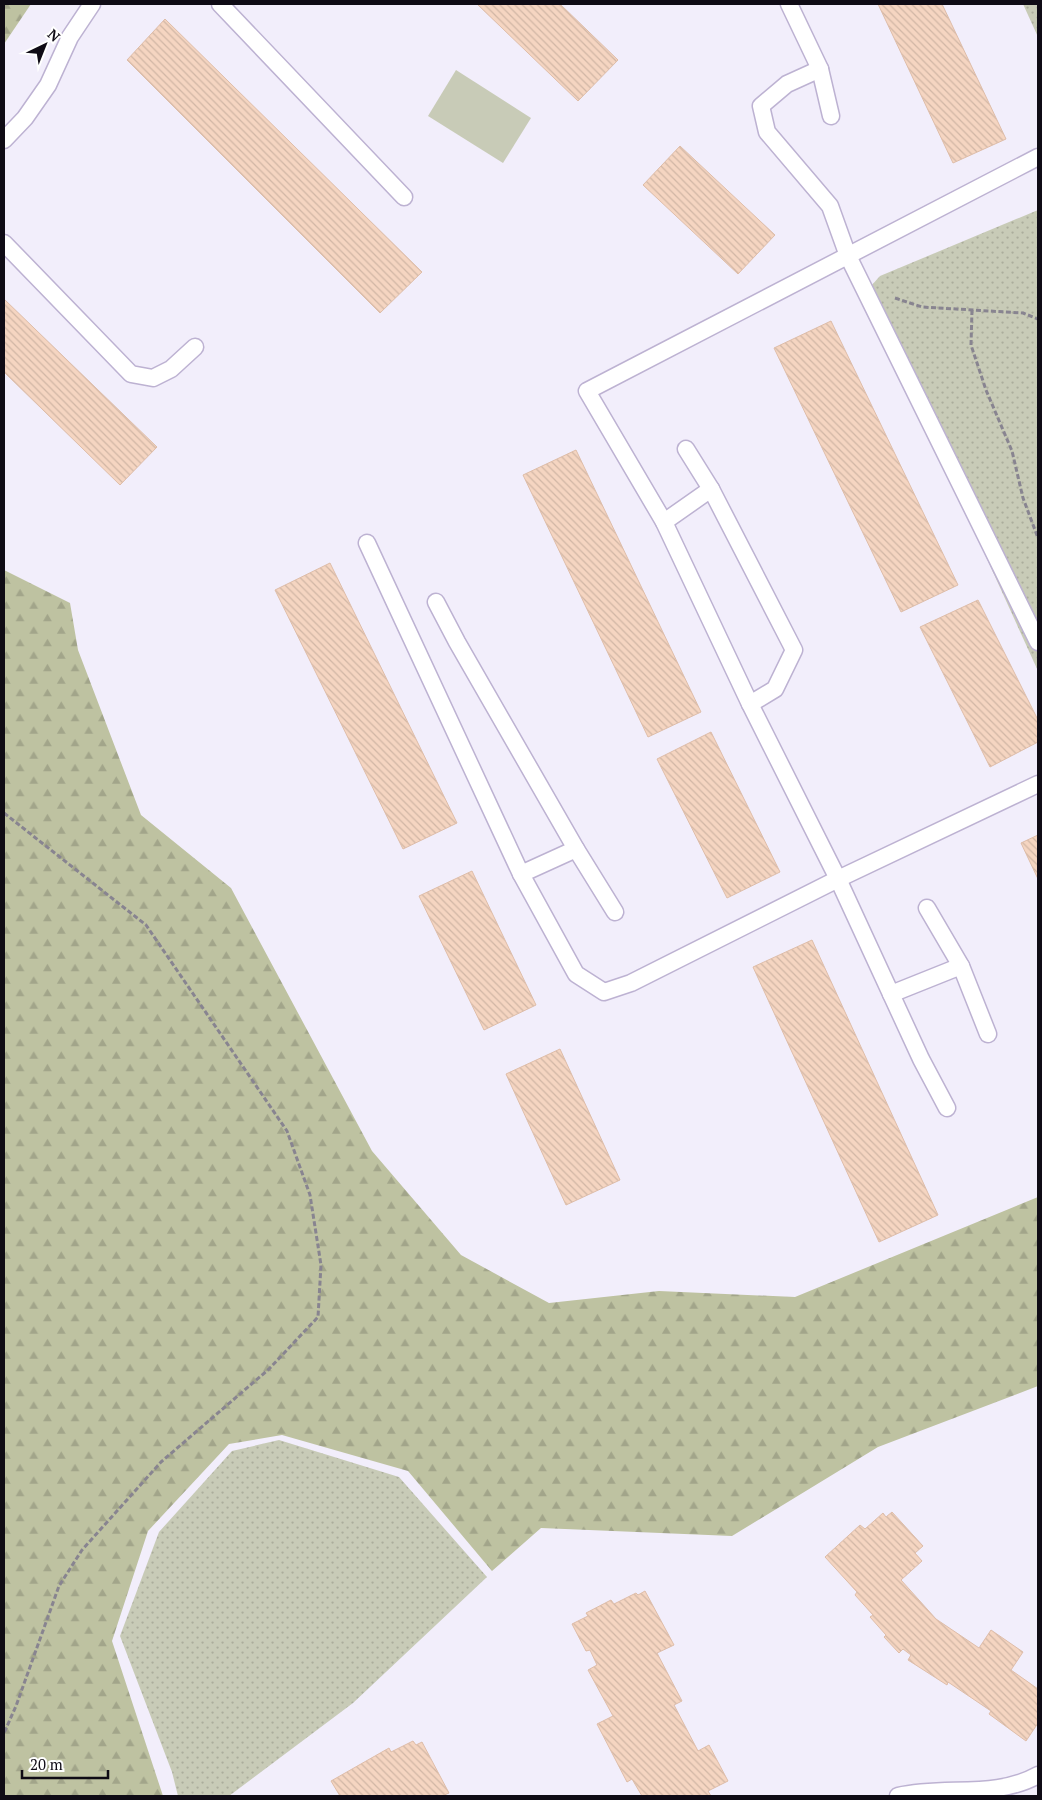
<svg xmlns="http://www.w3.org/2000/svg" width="1042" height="1800" viewBox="0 0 1042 1800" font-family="'PT Serif',serif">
<defs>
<pattern id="grass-dots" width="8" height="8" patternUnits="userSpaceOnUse" patternTransform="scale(1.25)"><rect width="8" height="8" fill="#c8cbb7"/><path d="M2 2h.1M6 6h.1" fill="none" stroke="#abad9c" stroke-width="1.8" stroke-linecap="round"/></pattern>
<pattern id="forest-firs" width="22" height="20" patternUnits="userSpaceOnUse" patternTransform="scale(1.25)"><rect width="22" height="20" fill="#bec2a1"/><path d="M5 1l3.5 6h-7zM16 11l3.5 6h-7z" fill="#a2a58a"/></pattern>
<pattern id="building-back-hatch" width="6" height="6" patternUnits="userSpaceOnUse" patternTransform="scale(1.25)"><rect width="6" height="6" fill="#f5d5c1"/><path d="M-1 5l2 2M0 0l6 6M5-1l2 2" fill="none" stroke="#d1b6a5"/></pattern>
</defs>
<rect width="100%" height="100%" fill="#f2eefb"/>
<g fill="url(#grass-dots)">
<polygon points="1023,4 1038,4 1038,37"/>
<polygon points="1038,210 1038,671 869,300 871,286 880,276"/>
<polygon points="279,1440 399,1477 487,1577 353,1703 229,1796 178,1796 172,1772 120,1636 159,1532 232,1451"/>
</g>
<g fill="url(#forest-firs)">
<polygon points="4,4 31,4 4,44"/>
<polygon points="4,570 70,603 78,650 141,815 231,888 372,1151 461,1255 549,1303 659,1291 795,1297 1038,1197 1038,1386 878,1447 732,1536 541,1528 492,1571 408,1471 282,1435 229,1444 148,1531 112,1641 163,1796 4,1796"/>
</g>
<polygon fill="#c8cbb7" points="456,70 531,118 503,163 428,116"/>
<g fill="url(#building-back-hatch)" stroke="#debda9">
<polygon points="477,4 560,4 618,60 578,101"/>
<polygon points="878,4 942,4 1006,139 953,163"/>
<polygon points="165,19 422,272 380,313 127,60"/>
<polygon points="680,146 775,235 738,274 643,185"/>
<polygon points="4,299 157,447 120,485 4,372"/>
<polygon points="831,321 958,585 901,612 774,348"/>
<polygon points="576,450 701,712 648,737 523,475"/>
<polygon points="330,563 457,823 403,849 275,590"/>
<polygon points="978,600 1038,720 1038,742 990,767 920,627"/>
<polygon points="711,732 780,872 727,898 657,759"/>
<polygon points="1038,835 1038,879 1021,843"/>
<polygon points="472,871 536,1005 484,1030 419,896"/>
<polygon points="812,940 938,1215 879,1242 753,967"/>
<polygon points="560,1049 620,1180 566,1205 506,1074"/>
<polygon points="892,1512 923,1546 915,1553 922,1561 901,1580 936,1619 979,1648 991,1630 1023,1652 1011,1670 1038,1689 1038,1723 1026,1741 989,1714 991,1711 948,1682 947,1685 908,1660 911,1655 903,1649 899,1653 884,1637 886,1635 870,1617 873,1615 855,1595 857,1592 825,1557 860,1525 865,1529 883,1513 886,1517"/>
<polygon points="645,1591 674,1645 657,1653 682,1701 674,1705 698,1751 709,1745 728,1781 708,1791 711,1796 642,1796 632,1779 627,1782 597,1724 613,1716 588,1670 597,1665 590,1650 586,1651 572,1624 588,1616 586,1613 611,1600 614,1604 636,1593 638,1595"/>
<polygon points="413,1741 416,1745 422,1742 449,1793 442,1796 340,1796 331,1781 389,1748 391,1752"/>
</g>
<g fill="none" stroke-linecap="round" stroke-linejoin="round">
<g stroke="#bdb2d2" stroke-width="19">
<g id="lane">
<polyline points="220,4 404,197"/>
<polyline points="789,4 820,69 831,116"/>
<polyline points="820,69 787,84 761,106 767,132 830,206 848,256 1038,642"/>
<polyline points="4,140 25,118 48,85 70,37 92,4"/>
<polyline points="4,243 131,374 153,378 171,369 195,347"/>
<polyline points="686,449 711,489 794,650 775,689 750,704"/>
<polyline points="664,522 711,489"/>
<polyline points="367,543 521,874 576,974 604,992 631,983 838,879 1038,784"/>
<polyline points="436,602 457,642 576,849 615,912"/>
<polyline points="521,874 576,849"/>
<polyline points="927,908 961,966 988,1034"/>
<polyline points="891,994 961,966"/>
<polyline points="947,1108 921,1059 838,879 750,704 664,522 587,391 1038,157"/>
<path d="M898,1796C945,1785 995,1799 1038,1775"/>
</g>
</g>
<g stroke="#888490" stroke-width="3" stroke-dasharray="5 2.5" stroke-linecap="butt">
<polyline points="895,298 922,307 1023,313 1038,319"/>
<polyline points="972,310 971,345 986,390 1012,451 1023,498 1038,538"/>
<polyline points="4,813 146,925 287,1131 310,1195 321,1265 318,1317 269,1369 161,1462 82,1550 59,1586 16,1706 4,1733"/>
</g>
<use href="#lane" stroke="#fff" stroke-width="16"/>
</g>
<rect width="1042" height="1800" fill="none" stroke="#0f0b15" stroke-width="10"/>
<g transform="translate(45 45) rotate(43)" stroke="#ffffff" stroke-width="4" paint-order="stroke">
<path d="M0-4L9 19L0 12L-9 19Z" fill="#0f0b15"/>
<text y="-8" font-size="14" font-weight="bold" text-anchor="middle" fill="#0f0b15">N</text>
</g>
<path d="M22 1770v8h86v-8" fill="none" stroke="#0f0b15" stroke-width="2.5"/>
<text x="30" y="1770" font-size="15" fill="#0f0b15" stroke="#ffffff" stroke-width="4" paint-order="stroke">20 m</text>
</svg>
